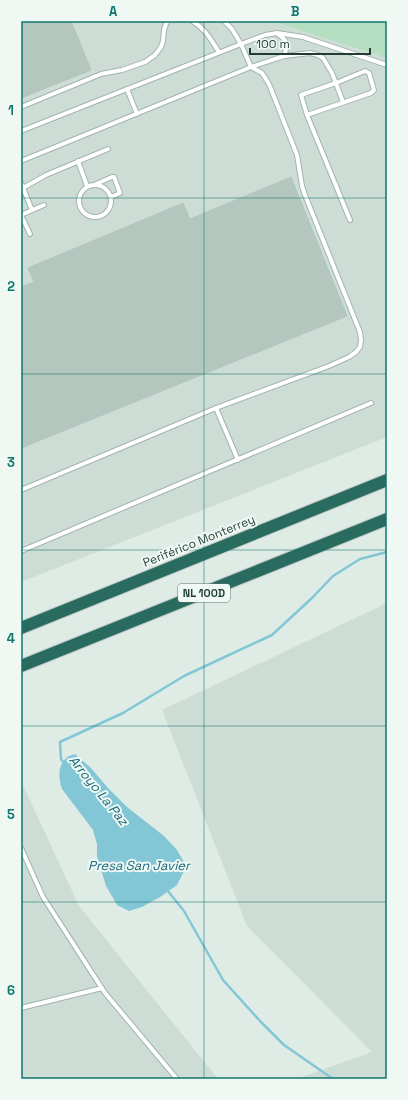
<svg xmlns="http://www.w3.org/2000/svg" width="408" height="1100" viewBox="0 0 408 1100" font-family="'Space Grotesk',sans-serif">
<rect width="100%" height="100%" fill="#dfece6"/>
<g fill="#cddcd5">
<polygon points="21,21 270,21 387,58 387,437 21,582"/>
<polygon points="387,603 387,1079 296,1079 372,1052 247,926 162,710"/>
<polygon points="21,781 79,906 218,1079 21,1079"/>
</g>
<polygon fill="#b6dfc2" points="270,21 387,21 387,58"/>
<path fill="#83c6d5" d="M75,754L91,768L108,788L127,807L164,836L177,850L184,862V871L177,885L160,897L142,907L129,911L117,905L106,886L97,856V844L93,830L62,789C57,775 58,758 75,754Z"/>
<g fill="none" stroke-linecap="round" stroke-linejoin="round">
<g stroke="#83c6d5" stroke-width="2.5">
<polyline points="64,763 61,759 60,742 123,713 184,676 272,635 312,598 333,576 360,559 387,552"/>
<polyline points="167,890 184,911 223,980 260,1021 284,1045 333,1079"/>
</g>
</g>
<g fill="#b4c7bf" stroke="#b1c6be">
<polygon points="21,21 71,21 91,70 21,98"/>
<polygon points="291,177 347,316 21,448 21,287 34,282 28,268 183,203 190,219"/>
</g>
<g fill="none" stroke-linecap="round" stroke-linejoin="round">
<g stroke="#a2b4ae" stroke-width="6">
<g id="service">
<path d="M192,21C205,28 211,40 219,52"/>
<polyline points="284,56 310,53 318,55 323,58 332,73 343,102"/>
<polyline points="127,89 137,114"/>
<polyline points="21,107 101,74 122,70 145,62 155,55 161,47 163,41 164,30 166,24 168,21"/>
<polyline points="307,115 371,93 374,90 369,73 365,71 336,83 301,95 307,115 350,220"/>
<polyline points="21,131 241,44 232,29 224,21"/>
<path d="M21,161L251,67L284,56C288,45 288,41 278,34"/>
<polyline points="78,161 87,186"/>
<polyline points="21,183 32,210"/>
<polyline points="96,184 112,177 114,177 120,193 111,197"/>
<circle cx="95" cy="201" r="16"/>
<polyline points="23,188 46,175 108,149"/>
<polyline points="21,215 44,205"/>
<polyline points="21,215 30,234"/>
<polyline points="216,408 238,460"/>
<polyline points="21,490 216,408 329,366 349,357 356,352 360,347 361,340 360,332 305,195 302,186 297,155 269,84 262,73 251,67 241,44 265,35 277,33 303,37 387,65"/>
<polyline points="21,551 371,403"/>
<polyline points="21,848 43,897 105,993 177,1079"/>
<polyline points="21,1008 102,988"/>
</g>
</g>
<g stroke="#c0c9c7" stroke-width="14">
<g id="motorway">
<polyline points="21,628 387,480"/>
<polyline points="21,666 387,519"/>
</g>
</g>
<use href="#service" stroke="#fff" stroke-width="4"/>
<use href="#motorway" stroke="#296b5f" stroke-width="12"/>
</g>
<path fill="none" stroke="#0f766e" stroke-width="1" stroke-opacity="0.55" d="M204,21V1079M21,198H387M21,374H387M21,550H387M21,726H387M21,902H387"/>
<g text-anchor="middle" stroke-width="4" stroke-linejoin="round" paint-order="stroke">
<rect fill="#f0f8f4" stroke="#5e756f" stroke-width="1" x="178" y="584" width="52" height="18" rx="3"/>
<g font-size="11" font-weight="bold" fill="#1f3d36">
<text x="204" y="597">NL 100D</text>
</g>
<g font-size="12" fill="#1f3d36" stroke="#f0f8f4">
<text transform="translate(199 541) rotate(-22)" y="4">Periférico Monterrey</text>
</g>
<g font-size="13" font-style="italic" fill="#15697d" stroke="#f0f8f4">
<text transform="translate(99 790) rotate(51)" y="5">Arroyo La Paz</text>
<text x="139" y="870">Presa San Javier</text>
</g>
</g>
<rect width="408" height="1100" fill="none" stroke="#f0f8f4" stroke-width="44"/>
<path d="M250 48v6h120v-6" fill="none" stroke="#1f3d36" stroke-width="2"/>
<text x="256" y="48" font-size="12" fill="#1f3d36" stroke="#f0f8f4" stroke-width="3" paint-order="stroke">100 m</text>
<rect x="22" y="22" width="364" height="1056" fill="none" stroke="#0f766e" stroke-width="1.5"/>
<g font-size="13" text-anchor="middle" font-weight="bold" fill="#0f766e">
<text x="113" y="16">A</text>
<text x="295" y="16">B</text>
<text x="11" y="115">1</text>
<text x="11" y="291">2</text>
<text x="11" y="467">3</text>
<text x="11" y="643">4</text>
<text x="11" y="819">5</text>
<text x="11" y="995">6</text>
</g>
</svg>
